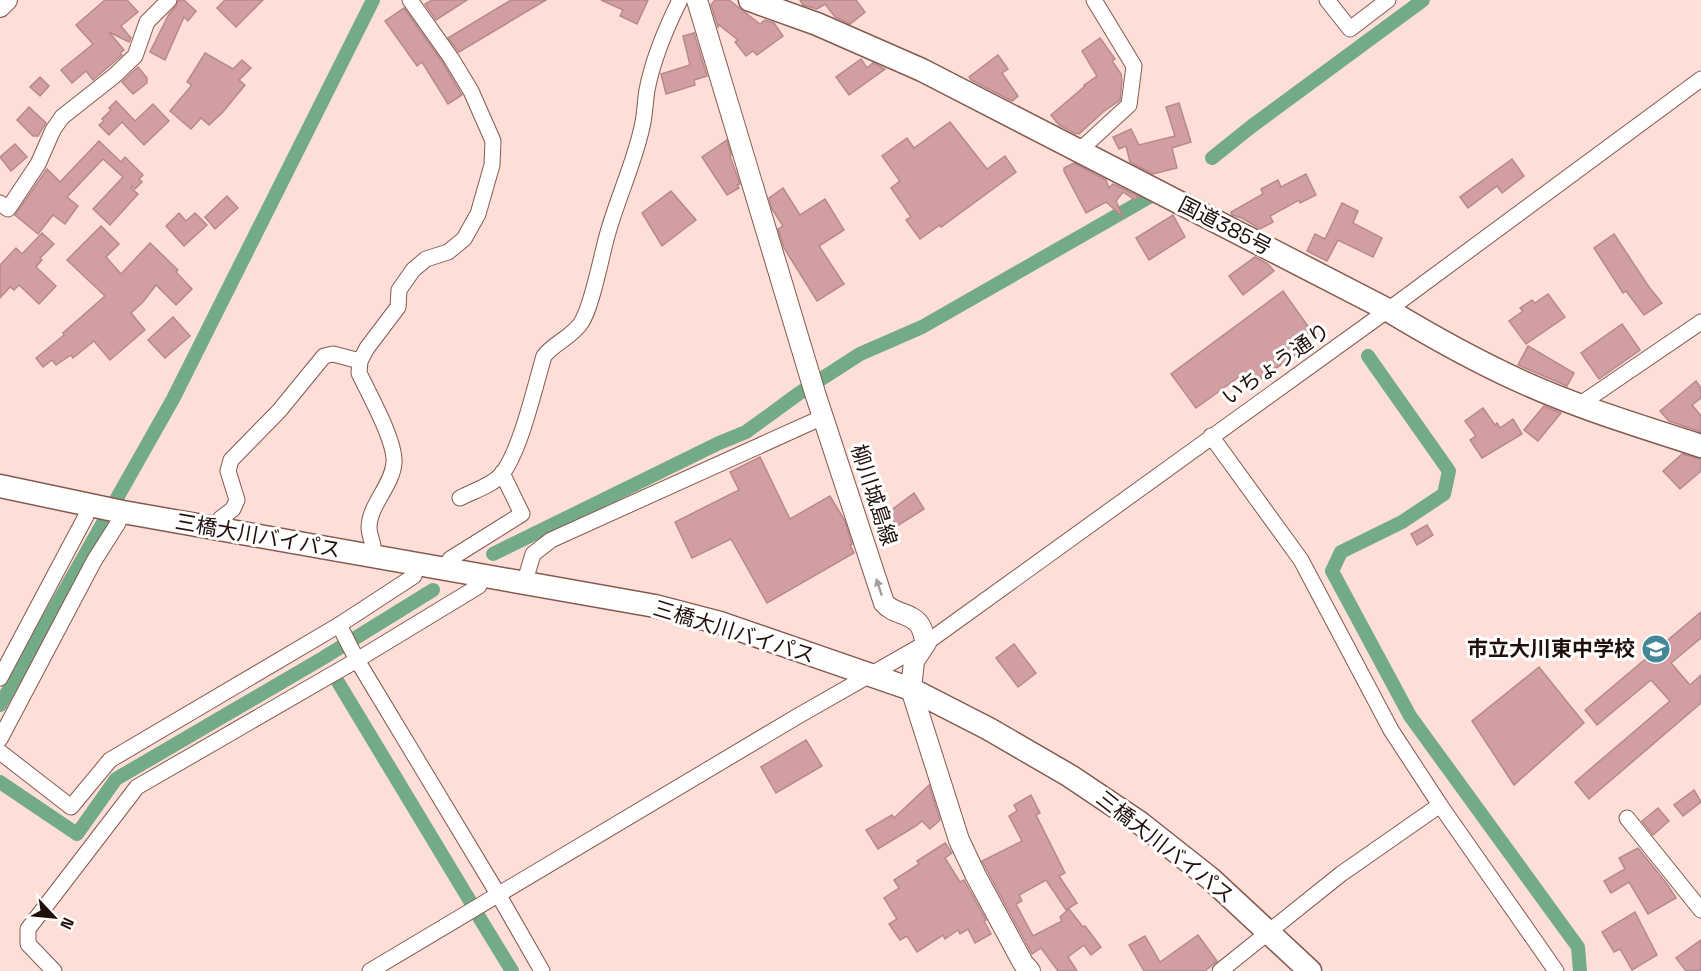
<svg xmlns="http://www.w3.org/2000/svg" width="1701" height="971" viewBox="0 0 1701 971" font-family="'Space Grotesk','Noto Sans JP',sans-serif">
<rect width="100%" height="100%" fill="#fedfd7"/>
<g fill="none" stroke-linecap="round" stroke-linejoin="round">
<g stroke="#72ab85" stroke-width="14">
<polyline points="1212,158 1252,126 1423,0"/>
<polyline points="1368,356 1449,471 1444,494 1402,522 1341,552 1332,571 1410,716 1578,947 1580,971"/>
<polyline points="493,554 719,443 746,432 798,394 860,354 922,327 1151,196"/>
<polyline points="338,682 470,901"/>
<polyline points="0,705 173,399 373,0"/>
<polyline points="0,782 77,834 116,779 323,658 433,590"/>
<polyline points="479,917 512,971"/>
</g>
</g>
<g fill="#d19fa2" stroke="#b9888b" stroke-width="1.5">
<polygon points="105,0 127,0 138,12 121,26 131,38 129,42 109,32 124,50 120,53 122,55 93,80 86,71 72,83 61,70 93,44 76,25"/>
<polygon points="178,0 184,0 196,11 188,21 184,17 165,60 150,52 169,14 176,6"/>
<polygon points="225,0 263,0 236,27 217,8"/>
<polygon points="432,0 467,0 436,20 425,4"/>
<polygon points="511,0 546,0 459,52 448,38"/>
<polygon points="601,0 648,0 637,24 620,16 623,10"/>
<polygon points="715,0 729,0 760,24 765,20 774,23 783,36 757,55 753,51 746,56 735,42 738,40 719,25 718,27 711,5"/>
<polygon points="800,0 856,0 865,12 850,24 835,17 825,4 817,9 803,5"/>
<polygon points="404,8 443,63 462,95 448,104 422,62 417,66 385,21"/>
<polygon points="694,33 707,76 694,80 695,85 666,94 661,74 690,65 683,36"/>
<polygon points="1100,38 1115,59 1112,61 1121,74 1122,80 1120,100 1103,112 1079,134 1078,133 1076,134 1059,125 1051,115 1085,86 1084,85 1097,76 1082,51"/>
<polygon points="205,53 233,69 242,60 251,68 239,80 245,85 223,112 209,125 201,118 191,129 170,111 192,85 187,82"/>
<polygon points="998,55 1008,69 1002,73 1018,96 1012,101 971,80 969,77"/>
<polygon points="861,59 867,68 873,63 885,69 849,95 836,77"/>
<polygon points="138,67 147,78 147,83 133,94 122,82"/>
<polygon points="40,77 49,86 40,96 30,87"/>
<polygon points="116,101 135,121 153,104 169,121 144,145 122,122 109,135 99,125 104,121 102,119 111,110 109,108"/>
<polygon points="1179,103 1191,142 1172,148 1177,168 1153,174 1130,162 1126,146 1119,149 1113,137 1131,129 1139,145 1175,136 1166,107"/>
<polygon points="29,107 46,123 38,136 33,136 17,120"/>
<polygon points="950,122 987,169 1005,156 1016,172 941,227 940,225 920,239 906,220 911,217 891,188 900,181 882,156 907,138 914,148"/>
<polygon points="727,140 731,155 730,156 740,184 737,185 739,188 727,195 702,157"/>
<polygon points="99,141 121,162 125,157 143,175 139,179 142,182 135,189 132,186 131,188 138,194 110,225 93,209 123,177 103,159 67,197 78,206 65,224 53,215 38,234 15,215 47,169 60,182"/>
<polygon points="15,144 27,157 11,171 0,157"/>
<polygon points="1512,159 1524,176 1502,193 1497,186 1468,208 1460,197"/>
<polygon points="1074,163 1106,180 1109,188 1113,184 1138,196 1135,200 1123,192 1116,201 1123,217 1106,202 1086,213 1064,171 1064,168"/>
<polygon points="1306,174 1316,195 1300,203 1299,200 1270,216 1273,222 1260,229 1242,218 1232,215 1231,212 1263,194 1261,189 1278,180 1281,187"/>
<polygon points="783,188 800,215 825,199 844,230 819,246 844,284 817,301 784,248 778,229 783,226 772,209 769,198"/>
<polygon points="671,191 696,220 662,246 642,213"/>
<polygon points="227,196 238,208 215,229 205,217"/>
<polygon points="1342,203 1358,211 1353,223 1382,238 1373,257 1338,240 1327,261 1307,251 1315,234 1325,239"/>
<polygon points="179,213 186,221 195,213 207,225 184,246 166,226"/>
<polygon points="1173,215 1185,237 1149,260 1136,238"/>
<polygon points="101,226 119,244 106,257 121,274 150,243 178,270 176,272 192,289 176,305 156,285 143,302 131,313 145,330 110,360 94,341 73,358 71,355 56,365 52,360 43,367 36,358 64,335 63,333 105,296 67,260"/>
<polygon points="42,233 54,244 40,258 42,260 36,267 56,286 39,304 19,285 14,290 10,287 0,298 0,265 16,248 22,254"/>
<polygon points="1614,234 1649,287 1662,303 1644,315 1626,291 1623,293 1594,248"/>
<polygon points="1255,257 1268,264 1274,271 1243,295 1229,276"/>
<polygon points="1283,291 1317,339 1251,386 1243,374 1196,408 1171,374"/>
<polygon points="1548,294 1565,317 1526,344 1509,321 1523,311 1520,308 1532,300 1535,303"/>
<polygon points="173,317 190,336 165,358 148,340"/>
<polygon points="1622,324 1640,350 1599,379 1581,353"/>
<polygon points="1528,346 1574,373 1567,386 1518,365"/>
<polygon points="1696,381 1701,388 1701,398 1692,405 1701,416 1701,432 1669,421 1660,411"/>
<polygon points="1544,406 1561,413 1538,441 1524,430"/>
<polygon points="1483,408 1495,425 1497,423 1500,428 1513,419 1522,434 1482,458 1470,440 1476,436 1465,421"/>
<polygon points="1682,454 1701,459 1701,471 1680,489 1663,471"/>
<polygon points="760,457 790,519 830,496 845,521 852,544 850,545 854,553 767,603 731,539 692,558 675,522 739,490 730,472"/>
<polygon points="914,493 924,509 894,528 886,514"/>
<polygon points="1427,525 1433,535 1417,545 1411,534"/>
<polygon points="1701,612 1701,638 1671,663 1690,685 1701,675 1701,703 1589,799 1575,782 1670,701 1651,680 1597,725 1585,710"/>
<polygon points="1014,644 1036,673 1018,687 996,658"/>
<polygon points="1539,667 1584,723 1514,785 1472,721"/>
<polygon points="806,740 822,766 776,793 761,767"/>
<polygon points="929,785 940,820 930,829 922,821 916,826 878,849 866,830 892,815 894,818"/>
<polygon points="1694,790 1701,802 1683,816 1674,805"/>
<polygon points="1031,795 1040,813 1036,815 1065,873 1059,876 1077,903 1066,910 1046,880 1019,895 1022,901 1016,904 1033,936 1062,921 1060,917 1069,909 1083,927 1085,926 1101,947 1091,955 1084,945 1068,957 1077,971 1058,971 1041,948 1032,954 982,861 1022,841 1009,816 1017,811 1014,805"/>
<polygon points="1658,808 1669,821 1653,835 1642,821"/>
<polygon points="945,843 952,853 945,858 960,882 964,880 986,920 984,921 991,934 975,943 968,929 960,934 958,930 945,939 943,935 917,952 907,936 900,940 889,924 897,919 884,898 899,888 894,880 919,864 917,861"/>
<polygon points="1638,848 1667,884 1676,898 1648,914 1629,882 1611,893 1604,881 1625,869 1619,858"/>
<polygon points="1635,912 1657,955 1632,970 1620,949 1614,952 1602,932"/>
<polygon points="1198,935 1217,961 1205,971 1144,971 1129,945 1145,936 1160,962"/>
<polygon points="1701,940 1701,971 1686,971 1676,958"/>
</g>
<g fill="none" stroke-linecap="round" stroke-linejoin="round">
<g stroke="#85594f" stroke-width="17">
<g id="minor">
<polyline points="1327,0 1350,29 1388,0"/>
<polyline points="1080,150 1129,105 1134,66 1094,0"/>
<polyline points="0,203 8,209 38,164 53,130 62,117 114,76 135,56 147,22 169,0"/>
<polyline points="1579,405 1701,322"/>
<polyline points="1211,436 1301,560 1391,730 1440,805 1556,971"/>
<path d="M460,498C473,491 491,486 501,475C520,453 535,386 544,356C554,343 572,337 581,323C592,307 601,257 607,236C617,199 634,164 642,127C645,115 645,102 647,90C653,59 666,28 680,0"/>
<polyline points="220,519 233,509 237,500 228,471 231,460 279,411 324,356 333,354 360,361"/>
<path d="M373,546C372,540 369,533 369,528C369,505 392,486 394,463C396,442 369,394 359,373L360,361L367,348L398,307L399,290L413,270L426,259L448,252L464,239L478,214L492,165L493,141L471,91L451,58L410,0"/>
<polyline points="450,559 522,514 502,473"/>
<polyline points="414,576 339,625 357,660 498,894 542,971"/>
<polyline points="524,584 533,554 551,540 823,417"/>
<polyline points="0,678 86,516"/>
<polyline points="0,739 94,561 118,523"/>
<polyline points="0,752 71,807 110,760 339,625"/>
<polyline points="1627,818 1701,910"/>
<polyline points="54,971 28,944 28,929 137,787 357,660 479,586"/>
<polyline points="370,971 798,716 926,643 1388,310 1701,79"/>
<polyline points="1220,971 1341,874 1440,805"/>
</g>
</g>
<g stroke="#85594f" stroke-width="22">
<g id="major">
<path d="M697,0L815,393L884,603C893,614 911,613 919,624C923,629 924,637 926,643L914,661L911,689L959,840L976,876L1023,963L1030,971"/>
<polyline points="0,7 7,0"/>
</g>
</g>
<g stroke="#85594f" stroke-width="25">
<g id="highway">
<path d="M750,0L817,24L922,70L1388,310C1431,336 1474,360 1520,381C1579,408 1640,426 1701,446"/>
<polyline points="0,486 123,512 655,606 720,623 911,689 989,729 1070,776 1140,823 1211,879 1310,971"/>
</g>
</g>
<use href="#minor" stroke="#fff" stroke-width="15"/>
<use href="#major" stroke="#fff" stroke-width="20"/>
<use href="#highway" stroke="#fff" stroke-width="22"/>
</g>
<defs><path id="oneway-solid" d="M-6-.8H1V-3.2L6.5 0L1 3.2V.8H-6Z" transform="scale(1.5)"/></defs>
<use fill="#a69f9d" href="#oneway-solid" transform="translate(879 587) rotate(-108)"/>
<defs>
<g id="school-disc" transform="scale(1.5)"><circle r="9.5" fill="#448796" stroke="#fff"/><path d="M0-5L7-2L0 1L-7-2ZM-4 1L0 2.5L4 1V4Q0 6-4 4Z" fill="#fff"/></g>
</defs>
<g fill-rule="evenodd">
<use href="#school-disc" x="1656" y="649"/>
</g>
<g text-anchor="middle" stroke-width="6" stroke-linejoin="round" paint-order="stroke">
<g font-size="21" fill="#200f0b" stroke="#fff">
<text transform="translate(1225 226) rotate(27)" y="7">国道385号</text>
<text transform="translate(1276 364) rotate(-35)" y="7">いちょう通り</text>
<text transform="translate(874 495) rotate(72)" y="7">柳川城島線</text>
<text transform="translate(258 536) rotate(10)" y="7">三橋大川バイパス</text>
<text transform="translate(734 632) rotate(17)" y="7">三橋大川バイパス</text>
<text transform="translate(1165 847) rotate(38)" y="7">三橋大川バイパス</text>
</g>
<g font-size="21" font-weight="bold" fill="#200f0b" stroke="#fff" text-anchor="end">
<text x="1635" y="656">市立大川東中学校</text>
</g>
</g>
<g transform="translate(54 917) rotate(116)" stroke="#ffffff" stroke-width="4.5" paint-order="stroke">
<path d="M0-4.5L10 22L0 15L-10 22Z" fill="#200f0b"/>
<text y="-9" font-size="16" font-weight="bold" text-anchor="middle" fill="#200f0b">N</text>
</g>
</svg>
